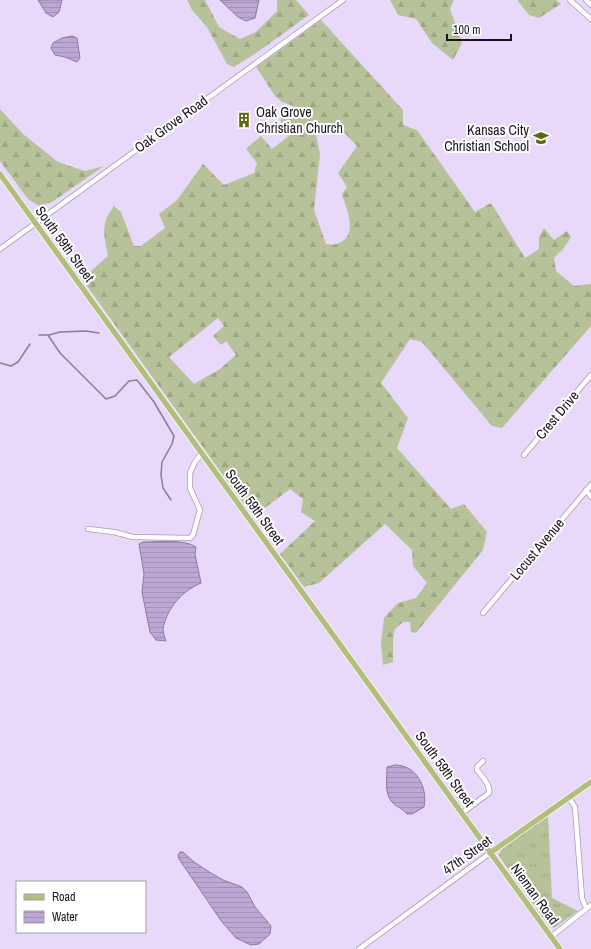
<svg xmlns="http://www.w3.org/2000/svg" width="591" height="949" viewBox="0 0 591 949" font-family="'Archivo Narrow',sans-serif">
<defs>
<pattern id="grass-tufts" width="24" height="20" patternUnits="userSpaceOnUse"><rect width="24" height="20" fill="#b8c29a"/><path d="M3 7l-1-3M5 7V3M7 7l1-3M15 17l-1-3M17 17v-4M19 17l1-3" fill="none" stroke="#9ea684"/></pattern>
<pattern id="forest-firs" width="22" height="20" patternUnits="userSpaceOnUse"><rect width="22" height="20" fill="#b8c29a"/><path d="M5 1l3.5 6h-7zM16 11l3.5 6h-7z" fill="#9ea684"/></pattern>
<pattern id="water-rules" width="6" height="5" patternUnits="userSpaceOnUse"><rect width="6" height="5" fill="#bda7d4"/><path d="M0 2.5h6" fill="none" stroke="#a28fb6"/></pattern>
</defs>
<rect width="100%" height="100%" fill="#e8d8fa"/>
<polygon fill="url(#grass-tufts)" points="547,816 548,817 552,898 578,911 554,928 549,926 499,856 499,854 502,849"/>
<g fill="url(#forest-firs)" fill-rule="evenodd">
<polygon points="187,0 205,0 219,27 240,39 256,32 277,11 277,0 296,0 309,15 259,51 234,67 227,64 207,27 192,10"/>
<polygon points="390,0 454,0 450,9 462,43 453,60 432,43 416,19 398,15"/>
<polygon points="517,0 556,0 561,4 539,18 529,15"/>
<path d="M321,20L403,110V125L417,130L475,212L491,203L525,258L539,249V237L544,228L554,240L567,231L571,237L564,248L554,258L556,271L574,286L591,284V326L502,428L492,426L422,342L410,339L381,383L408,418L397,448L451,509L464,504L487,532L483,550L416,633L411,632L410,622H403L395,629L393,638V662L383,665L381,643L384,618L398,603L416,598L427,583L413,566L412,550L385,524L319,583L304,587L280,554L315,521L301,512L303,499L290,489L257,514L243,503L82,279L108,256C104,236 100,224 114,206L121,212L134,246H141L165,228L159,214L177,200L203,164L224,185L254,173L257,163L246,149L261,136L272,149L290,135L280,120L296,107L282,102L275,96L256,67ZM337,125L357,146L338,173L347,187L342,194C346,208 358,233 341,242C336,245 332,245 326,244L314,210L320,154L316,135ZM218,318L224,326L213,336L221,345L226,341L236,355L220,369L194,384L169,357Z"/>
<polygon points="0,109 23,134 58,162 85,171 104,166 52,202 39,206 28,199 0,161"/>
</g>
<g fill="url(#water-rules)" stroke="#8c7b9e">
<polygon points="38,0 62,0 59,12 53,17 46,13"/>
<polygon points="220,0 259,0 255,18 246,21 238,17"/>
<polygon points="72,36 77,38 80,58 77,62 65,57 55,55 51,48 53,43 62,38"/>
<path d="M143,542C155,542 186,539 196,547L195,554L201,583C182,591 167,608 163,629C163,633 165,638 166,641L156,640L150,632L142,592L144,574L139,544Z"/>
<path d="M395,765C416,765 428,787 424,807L412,814H407C402,808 395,806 392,802C384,793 387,778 387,767Z"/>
<polygon points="180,852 183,852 194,862 211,873 223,880 242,887 247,892 255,907 271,926 270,934 259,944 251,945 236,938 222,922 179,859 178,855"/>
</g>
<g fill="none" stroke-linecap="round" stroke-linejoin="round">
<g stroke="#8c7b9e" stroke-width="1.5">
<polyline points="39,335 48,335 60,353 106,399 115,396 129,381 137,380 154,402 174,436 172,444 162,462 161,475 163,488 171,500"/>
<polyline points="49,335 60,332 86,331 99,333"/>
<polyline points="0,363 11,366 18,362 30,344"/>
</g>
<g stroke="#a898b8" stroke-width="6">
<g id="minor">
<polyline points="570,0 591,19"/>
<polyline points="586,0 591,5"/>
<polyline points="0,249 343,0"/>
<polyline points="524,455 591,375"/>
<polyline points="586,490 591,497"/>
<polyline points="88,529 114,532 133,537 190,538 193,535 200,510 190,488 190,473 195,462 202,453"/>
<polyline points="483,613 591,485"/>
<polyline points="569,798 575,807 582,898 586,908"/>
<path d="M462,813L489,793C491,786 482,776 477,770V767L483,761"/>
<polyline points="551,937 591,905"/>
<polyline points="359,949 490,853"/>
</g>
</g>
<g stroke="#fff" stroke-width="7">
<g id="major">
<polyline points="0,174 560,949"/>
<polyline points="490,853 591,782"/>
</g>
</g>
<use href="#minor" stroke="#fff" stroke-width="4.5"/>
<use href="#major" stroke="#b3be7d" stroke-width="5.5"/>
</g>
<defs>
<g id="building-bare" transform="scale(1.2)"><path d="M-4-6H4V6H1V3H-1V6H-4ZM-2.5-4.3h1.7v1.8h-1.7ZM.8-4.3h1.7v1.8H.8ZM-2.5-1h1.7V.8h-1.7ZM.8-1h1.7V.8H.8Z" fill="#5a680f" stroke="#fff" stroke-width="2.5" paint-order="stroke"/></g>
<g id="school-bare" transform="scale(1.2)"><path d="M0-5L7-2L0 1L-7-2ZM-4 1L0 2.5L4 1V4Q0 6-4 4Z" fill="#5a680f" stroke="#fff" stroke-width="2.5" paint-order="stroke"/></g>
</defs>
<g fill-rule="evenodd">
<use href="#building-bare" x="244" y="120"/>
<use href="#school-bare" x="541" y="138"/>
</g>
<g text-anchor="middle" stroke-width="4" stroke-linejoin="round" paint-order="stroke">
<g font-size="14" fill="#1a1420" stroke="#fff" text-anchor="start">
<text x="256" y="117">Oak Grove<tspan x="256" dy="16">Christian Church</tspan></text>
<text x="529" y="135" text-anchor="end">Kansas City<tspan x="529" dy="16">Christian School</tspan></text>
</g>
<g font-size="14" fill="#1a1420" stroke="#fff">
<text transform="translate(171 124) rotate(-36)" y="5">Oak Grove Road</text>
<text transform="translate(65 244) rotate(54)" y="5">South 59th Street</text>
<text transform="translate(557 415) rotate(-50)" y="5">Crest Drive</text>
<text transform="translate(255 507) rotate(54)" y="5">South 59th Street</text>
<text transform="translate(537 549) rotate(-50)" y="5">Locust Avenue</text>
<text transform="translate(445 769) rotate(54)" y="5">South 59th Street</text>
<text transform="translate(467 855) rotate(-36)" y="5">47th Street</text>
<text transform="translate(535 894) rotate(54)" y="5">Nieman Road</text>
</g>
</g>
<rect x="16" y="881" width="130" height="52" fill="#ffffff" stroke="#a3a1a6"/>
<rect x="24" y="894" width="20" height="6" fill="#b3be7d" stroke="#a3a1a6"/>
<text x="52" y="901" font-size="12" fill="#1a1420">Road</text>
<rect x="24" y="911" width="20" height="12" fill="url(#water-rules)" stroke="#a3a1a6"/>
<text x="52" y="921" font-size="12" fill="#1a1420">Water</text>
<path d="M447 34v6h64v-6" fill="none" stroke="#1a1420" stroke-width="2"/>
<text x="453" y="34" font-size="12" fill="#1a1420" stroke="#ffffff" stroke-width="3" paint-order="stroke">100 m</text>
</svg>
